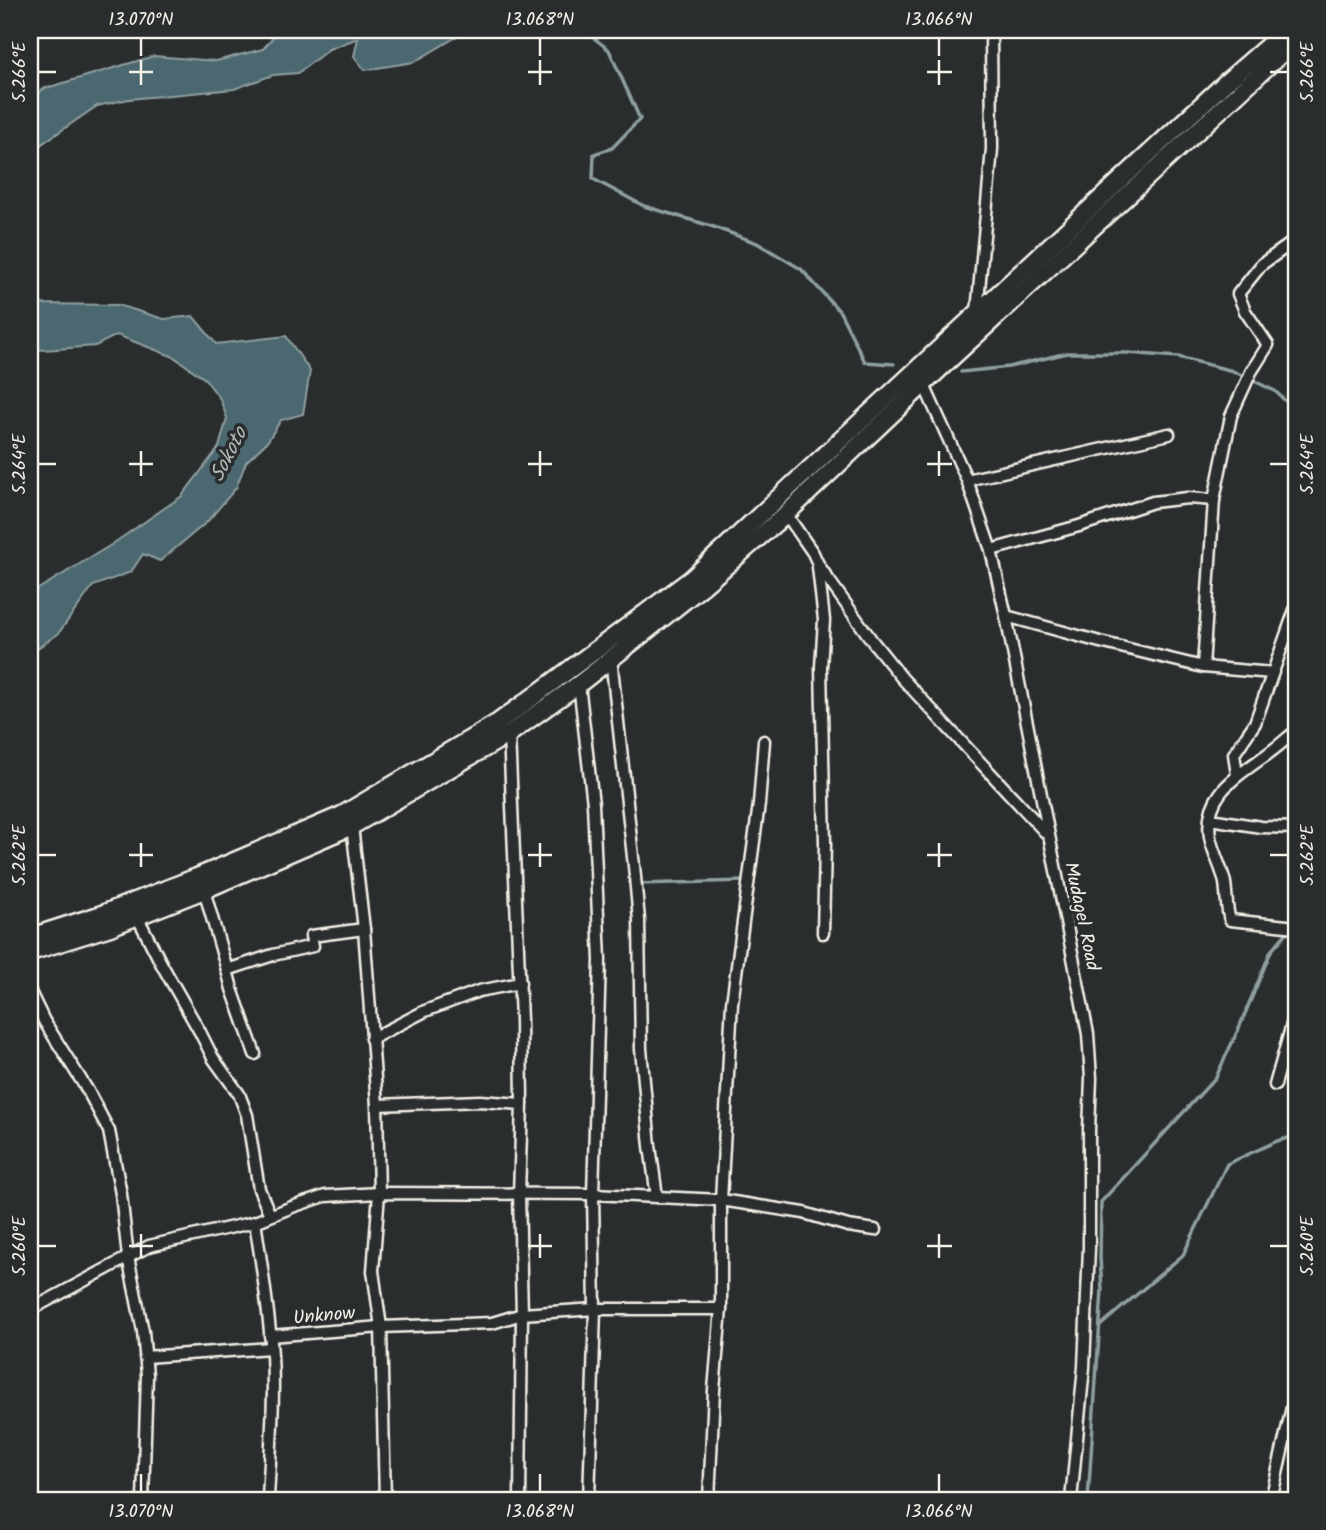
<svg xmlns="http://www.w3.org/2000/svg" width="1326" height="1530" viewBox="0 0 1326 1530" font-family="Kalam,sans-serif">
<rect width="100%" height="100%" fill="#2a2d2e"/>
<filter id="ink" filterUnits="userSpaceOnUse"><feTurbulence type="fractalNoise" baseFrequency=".0143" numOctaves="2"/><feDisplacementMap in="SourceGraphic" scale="14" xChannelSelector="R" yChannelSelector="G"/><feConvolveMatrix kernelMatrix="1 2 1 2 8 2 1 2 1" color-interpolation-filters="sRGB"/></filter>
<g filter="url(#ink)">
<g fill="#4c6870" stroke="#8f9fa0" stroke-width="2">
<polygon points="279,30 294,32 300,30 468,30 414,62 365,70 354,56 358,38 329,49 298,73 273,75 234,89 129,99 97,106 30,152 30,102 43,89 154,56 216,61 263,49"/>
<polygon points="30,301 37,304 118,305 164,319 193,316 216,344 286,336 310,371 303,414 281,420 267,442 246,462 236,488 207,522 160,561 143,554 131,572 93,586 58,634 30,653 30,594 111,545 182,496 219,447 227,418 220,399 205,379 174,357 117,335 95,346 44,350 30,348"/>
</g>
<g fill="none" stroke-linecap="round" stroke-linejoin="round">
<g stroke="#8f9fa0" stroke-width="3.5">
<polyline points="584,30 609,50 640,119 612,148 594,154 593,179 644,206 711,226 757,243 801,269 840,312 865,362 894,364"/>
<polyline points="961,372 1009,367 1067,353 1128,353 1178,357 1233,371 1275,391 1296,411"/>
<polyline points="637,884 745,881"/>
<polyline points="1100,1326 1183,1255 1227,1164 1277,1141 1296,1136"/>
<polyline points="1088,1500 1102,1290 1100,1258 1101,1202 1216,1077 1239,1028 1271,951 1290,929"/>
</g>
<g stroke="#f4f1e8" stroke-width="15">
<g id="minor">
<polyline points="977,312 992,149 991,30"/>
<polyline points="922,385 924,385 967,480 991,550 1006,616 1088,1034 1091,1078 1089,1130 1089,1248 1084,1367 1071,1500"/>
<polyline points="967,480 1169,434"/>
<polyline points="786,514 813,553 818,564 828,579 873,642 902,678 1046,833"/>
<polyline points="991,550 1079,526 1153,502 1188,498 1214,500"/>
<polyline points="818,567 824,620 821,667 825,844 823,933"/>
<polyline points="1006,616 1100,642 1203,667 1272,673"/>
<polyline points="611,658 634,866 639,920 641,1049 650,1146 657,1197"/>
<polyline points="1203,667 1214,500 1231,416 1251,372 1268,345 1245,311 1238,294 1262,264 1296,240"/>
<polyline points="579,684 593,804 600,960 593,1194 595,1309 589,1500"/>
<path d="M1296,731C1285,740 1274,750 1262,758C1233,779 1204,796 1210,837C1213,853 1222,868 1225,883C1227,896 1226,908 1230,920L1296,927"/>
<polyline points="509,734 521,1020 522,1104 519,1194 522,1314 520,1500"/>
<polyline points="1237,775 1234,754 1255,723 1296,607"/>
<polyline points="1210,819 1261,827 1296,828"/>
<polyline points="352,826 364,929 377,1105 379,1193 373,1271 381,1327 385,1500"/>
<polyline points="204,890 227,970"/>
<polyline points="137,916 162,965 200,1032 213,1058 239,1094 247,1115 259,1189 270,1215"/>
<polyline points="30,992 44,1021 88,1091 109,1131 121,1194 128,1257 143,1331 147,1375 143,1500"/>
<polyline points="371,1039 425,1011 479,991 520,983"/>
<polyline points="255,1054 232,989 227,970 273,955 313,946 311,936 364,929"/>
<polyline points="1275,1085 1296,1010"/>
<polyline points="377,1105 480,1101 522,1104"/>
<path d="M255,1222C262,1266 269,1310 272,1355C275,1403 270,1452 268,1500"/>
<polyline points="30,1310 149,1246 255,1222 292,1207 325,1196 379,1193 593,1194 721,1200 804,1213 848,1226 875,1230"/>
<polyline points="270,1336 381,1327 492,1323 522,1314 595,1309 721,1309"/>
<polyline points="145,1357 271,1348"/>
<polyline points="709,1500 714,1390 721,1309 721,1200 732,1003 759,804 764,741"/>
<polyline points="1271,1500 1296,1390"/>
</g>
</g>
<g stroke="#f4f1e8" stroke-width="21">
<g id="primary">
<polyline points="30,937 102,914 197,877 342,815 497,723 526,702 691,579 1224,84 1286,30"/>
<polyline points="30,952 110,927 204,890 352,826 509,734 579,684 639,637 704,585 786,514 946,363 1296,40"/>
</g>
</g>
<use href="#minor" stroke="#2a2d2e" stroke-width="10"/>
<use href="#primary" stroke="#2a2d2e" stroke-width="16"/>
</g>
</g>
<path fill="none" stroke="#f4f1e8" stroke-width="2.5" d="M141,38V56M540,38V56M939,38V56M141,60V85M540,60V85M939,60V85M38,72H56M129,72H153M528,72H552M927,72H952M1270,72H1288M141,451V476M540,451V476M939,451V476M38,464H56M129,464H153M528,464H552M927,464H952M1270,464H1288M141,843V867M540,843V867M939,843V867M38,855H56M129,855H153M528,855H552M927,855H952M1270,855H1288M141,1234V1258M540,1234V1258M939,1234V1258M38,1246H56M129,1246H153M528,1246H552M927,1246H952M1270,1246H1288M141,1474V1492M540,1474V1492M939,1474V1492"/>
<g text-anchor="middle" stroke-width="7" stroke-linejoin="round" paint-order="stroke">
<g font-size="19" fill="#f4f1e8" stroke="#2a2d2e">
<text transform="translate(1083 916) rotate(78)" y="7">Mudagel Road</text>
<text transform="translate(324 1314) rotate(-5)" y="7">Unknow</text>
</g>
<g font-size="21" font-style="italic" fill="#b1bab8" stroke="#2a2d2e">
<text transform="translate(228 454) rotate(-63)" y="7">Sokoto</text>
</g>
</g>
<rect width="1326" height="1530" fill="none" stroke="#2a2d2e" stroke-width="77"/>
<rect x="38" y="38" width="1250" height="1454" fill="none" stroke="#f4f1e8" stroke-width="2.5"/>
<g font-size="18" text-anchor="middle" fill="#f4f1e8">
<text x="141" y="25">13.070°N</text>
<text x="540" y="25">13.068°N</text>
<text x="939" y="25">13.066°N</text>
<text transform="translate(1307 72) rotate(-90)" y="6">5.266°E</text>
<text transform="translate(19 72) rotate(-90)" y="6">5.266°E</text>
<text transform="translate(1307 464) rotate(-90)" y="6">5.264°E</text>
<text transform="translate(19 464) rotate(-90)" y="6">5.264°E</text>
<text transform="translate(1307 855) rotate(-90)" y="6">5.262°E</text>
<text transform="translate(19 855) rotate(-90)" y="6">5.262°E</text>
<text transform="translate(1307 1246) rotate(-90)" y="6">5.260°E</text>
<text transform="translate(19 1246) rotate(-90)" y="6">5.260°E</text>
<text x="141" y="1517">13.070°N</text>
<text x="540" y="1517">13.068°N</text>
<text x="939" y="1517">13.066°N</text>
</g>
</svg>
